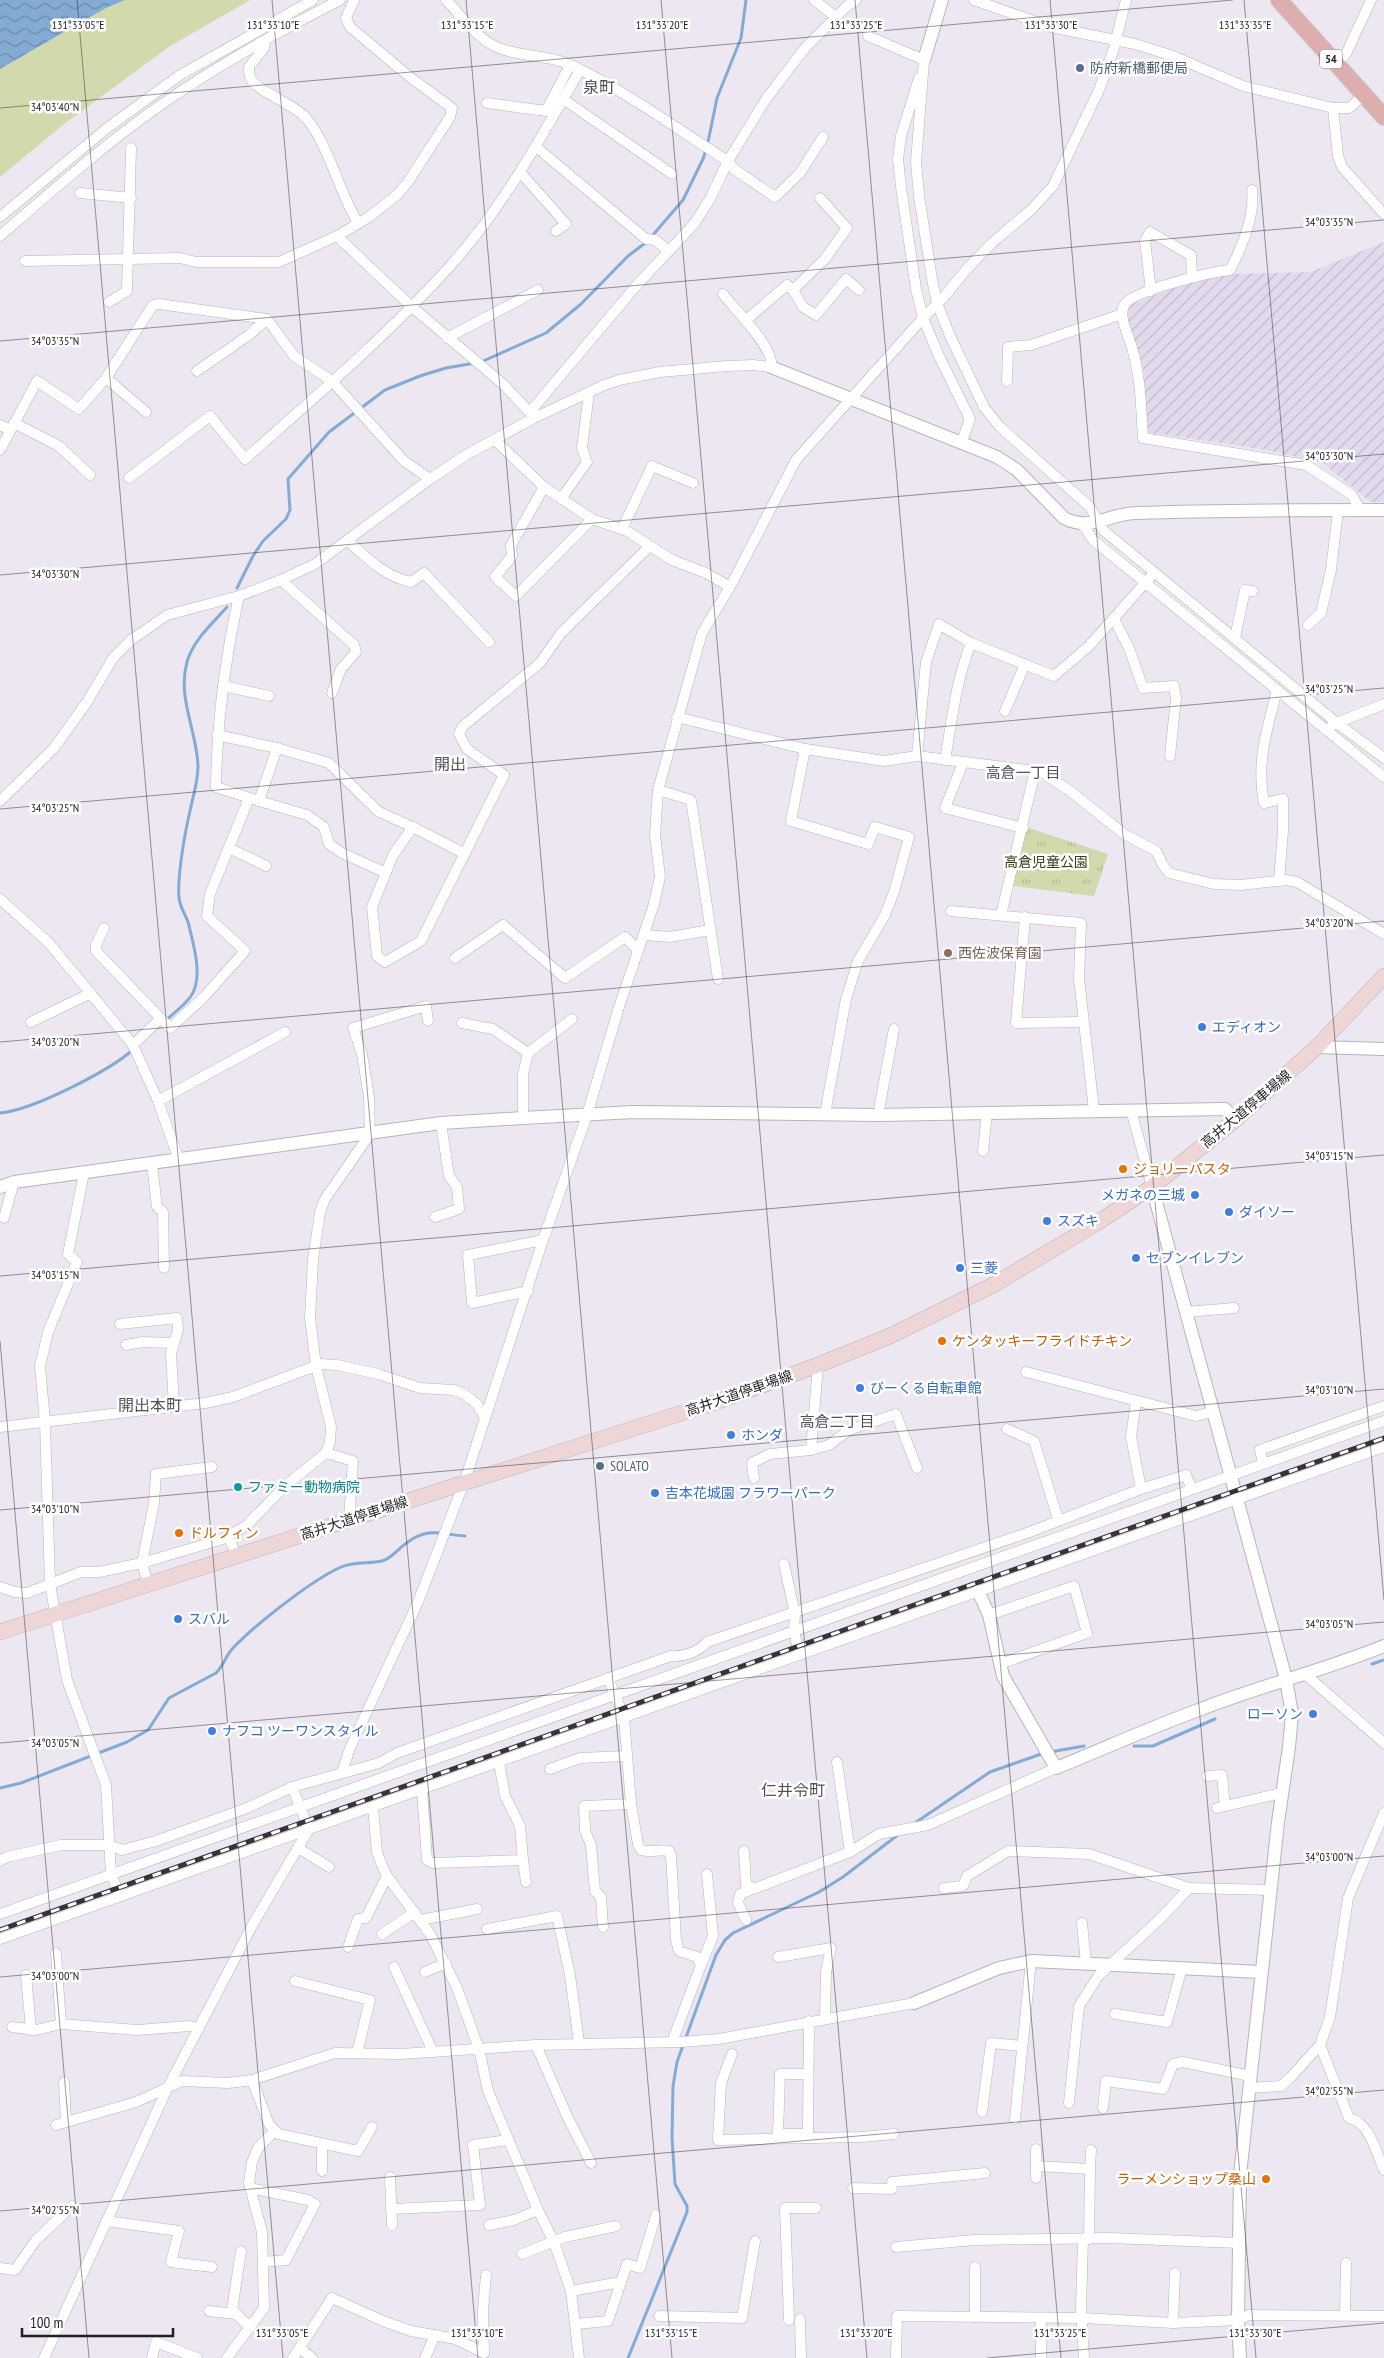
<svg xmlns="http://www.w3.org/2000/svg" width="1384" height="2358" viewBox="0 0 1384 2358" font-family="'PT Sans Narrow','Noto Sans JP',sans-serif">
<defs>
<pattern id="industrial-furrows" width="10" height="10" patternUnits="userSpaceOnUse" patternTransform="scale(1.25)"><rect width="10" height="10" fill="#e2daec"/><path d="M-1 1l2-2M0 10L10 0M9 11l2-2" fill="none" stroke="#c2bbca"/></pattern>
<pattern id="park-tufts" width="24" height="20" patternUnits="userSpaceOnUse" patternTransform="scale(1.25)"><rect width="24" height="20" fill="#d2d9ac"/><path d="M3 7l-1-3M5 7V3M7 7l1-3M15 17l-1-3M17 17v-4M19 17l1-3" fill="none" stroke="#b4ba94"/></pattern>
<pattern id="water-waves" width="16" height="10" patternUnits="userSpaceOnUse" patternTransform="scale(1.25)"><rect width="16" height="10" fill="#83abd3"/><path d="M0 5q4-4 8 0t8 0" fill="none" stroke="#6b8bab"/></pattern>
</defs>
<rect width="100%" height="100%" fill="#ece7f1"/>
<polygon fill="url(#industrial-furrows)" points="1384,242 1384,502 1371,502 1321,462 1261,449 1146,432 1144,372 1126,314 1131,304 1193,281 1227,274 1310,272"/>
<polygon fill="#d2d9ac" points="125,0 250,0 170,46 64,124 0,177 0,69 106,8"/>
<polygon fill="url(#park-tufts)" points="1023,826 1108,854 1094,896 1007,885"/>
<polygon fill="url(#water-waves)" points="0,0 125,0 106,8 0,69"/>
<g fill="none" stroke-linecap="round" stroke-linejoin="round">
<g stroke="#83abd3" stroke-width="3">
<polyline points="652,236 683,200 703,159 707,147 717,98 741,38 746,0"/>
<polyline points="481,362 546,333 581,304 628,256 648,241"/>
<polyline points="237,588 253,556 263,541 286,519 290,510 288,479 329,432 385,390 420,376 446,368 475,363"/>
<path d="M166,1020C174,1013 185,1005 191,996C204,977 193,943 188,922C185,914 180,907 179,898C177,877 185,832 190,811C193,796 198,782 198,766C197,731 177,698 187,662C193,640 213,623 227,607"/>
<path d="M0,1113C33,1110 109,1071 134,1049"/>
<polyline points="1372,1664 1384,1660"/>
<polyline points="1134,1746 1153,1746 1215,1719"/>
<polyline points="1050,1752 1084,1746"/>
<path d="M0,1788L21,1783L127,1742L148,1730L169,1698L216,1673C224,1665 226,1655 233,1648C256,1624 312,1580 341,1567C355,1561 369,1564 382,1561C391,1559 397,1550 404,1545C427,1526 438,1534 465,1536"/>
<polyline points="912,1825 990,1772 1044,1753"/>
<polyline points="628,2358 687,2212 687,2206 675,2184 672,2137 673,2086 677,2062 716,1955 725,1940 733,1933 819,1892 843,1877 899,1834"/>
</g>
<g stroke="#b8b4bd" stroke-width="11">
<g id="minor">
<path d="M446,0C459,13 473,33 489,43C513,58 547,53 573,66C627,92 677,129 728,161L734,169L775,197L800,173L823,137"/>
<polyline points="814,0 836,17"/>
<polyline points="974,0 1051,27 1135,44 1173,56 1243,86 1333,108 1349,108 1364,95"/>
<polyline points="868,36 924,60"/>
<path d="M265,41L264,48L249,67C249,70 249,76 251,79C256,91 295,104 307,119C329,146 339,192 358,223"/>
<polyline points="924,60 916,162 919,196 932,279 937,303 950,336 984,407 1000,427 1090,507 1103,530 1337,723 1384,758"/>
<polyline points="1336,64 1346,54 1371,0"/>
<polyline points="919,78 901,136 898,159 901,187 916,289 923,318 939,356 970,419 962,441"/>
<polyline points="563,99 672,174"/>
<polyline points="487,103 546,111 570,65"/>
<polyline points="1333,108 1338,156 1342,167 1384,214"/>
<polyline points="536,147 646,239 655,240 669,251"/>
<polyline points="521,173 566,224 556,231"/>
<path d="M1252,190C1255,216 1242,247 1230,270C1211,272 1135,290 1125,304C1117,315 1129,336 1132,348C1141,378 1141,407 1143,438L1306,465L1352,495L1360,510"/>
<polyline points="80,193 131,198"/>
<polyline points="0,217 107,128 180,75 313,0"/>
<polyline points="339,235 341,240 411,306 504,385 534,417"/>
<path d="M0,236C53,190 105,144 162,104C218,65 279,31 340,0"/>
<polyline points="25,261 180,258 196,262 279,262 339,235 369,217 397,195 408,182 450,117 452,108 411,78 350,27 346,18 354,0"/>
<polyline points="793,290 803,307 816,315 846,279 859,290"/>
<polyline points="1151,291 1145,241 1150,232 1191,255 1192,277"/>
<polyline points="109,302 127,291 131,148"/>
<polyline points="745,321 787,285 793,290 825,259 847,228 820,198"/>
<polyline points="447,338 538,290"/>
<polyline points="197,371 249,335 267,319"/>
<polyline points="106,378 146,412"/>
<polyline points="1007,381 1008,347 1031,345 1122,314"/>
<polyline points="530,412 636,286 694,224 710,199 728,161 766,99 805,48 847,6 856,0"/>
<polyline points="14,423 59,446 90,475"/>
<polyline points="0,425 10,430"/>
<polyline points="495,440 544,487 592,519 627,531 672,560 706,573 730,587"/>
<polyline points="0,450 37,381 79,409 106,378 153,305 159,304 267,319 294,356 332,381 404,461 430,479"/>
<path d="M129,478L210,416L245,459C315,397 388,335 451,265C504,206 541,137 580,70"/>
<polyline points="544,487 511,545 512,556 495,577 516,596 592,519"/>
<polyline points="561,499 587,462 582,448 589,392"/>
<polyline points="1083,525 1093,540 1384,777"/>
<polyline points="622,529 652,466 693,483"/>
<path d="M348,541C368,559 384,576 411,582L424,573L489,642"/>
<polyline points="281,580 354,645 356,652 341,669 332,693"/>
<polyline points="1114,619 1129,648 1143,688 1174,686 1176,698 1170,756"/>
<polyline points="1308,625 1321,613 1331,570 1338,511"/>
<polyline points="1235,638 1245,590 1253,591"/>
<polyline points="223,686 269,696"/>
<path d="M1277,690C1267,730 1256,762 1264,803L1283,799V831L1279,881"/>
<polyline points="1005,711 1025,664"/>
<polyline points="677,717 805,749 884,761 917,756 1035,771 1043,773 1070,791 1124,834 1156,851 1163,865 1169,873 1214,884 1241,885 1286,880 1297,882 1384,934"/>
<polyline points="1332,725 1384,704"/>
<path d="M217,735L277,748L259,801L216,787C217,722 225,658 239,596"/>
<polyline points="277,748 329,763 379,812 413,827"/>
<polyline points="805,749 791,821 868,844 875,827 909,837 894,892 885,915 858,961 846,999 825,1114"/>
<polyline points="917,756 926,662 939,624 971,643 1054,676 1088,647 1154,573"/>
<path d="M945,760C952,720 956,681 971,643"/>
<polyline points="963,763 945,808 1023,828"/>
<polyline points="658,790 691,800 718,979"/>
<path d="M0,801L54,748L87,702L113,658L131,640L167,615L239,596L281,580L315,564L430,479L466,455L534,418L602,386L619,380L660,372L727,366L753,365L771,367C776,350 734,308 723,294"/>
<polyline points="259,801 307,815 324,827 329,844 342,853 386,873"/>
<polyline points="229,848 266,866"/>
<polyline points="465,854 413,827 393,855 372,907 377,956 385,962 421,941 504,775 467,749 459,734 462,727 540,663 561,633 650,546"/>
<polyline points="0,899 49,943 133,1045 158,1101 179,1160"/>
<polyline points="951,911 1081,923 1079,979 1094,1110"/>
<polyline points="1001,915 1035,771"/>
<polyline points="1025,917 1016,1023 1082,1022"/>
<polyline points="104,928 96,945 96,951 170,1028 203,998 245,951 207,916 210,894 249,798"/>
<polyline points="644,935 670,937 710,930"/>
<polyline points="455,958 503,925 565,978 625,937 638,950"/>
<polyline points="31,1022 89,994"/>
<polyline points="462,1023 493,1029 528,1053"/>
<polyline points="133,1045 160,1019"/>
<polyline points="158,1101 285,1032"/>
<polyline points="1131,1110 1152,1187"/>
<polyline points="878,1115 894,1029"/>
<polyline points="523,1118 523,1074 528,1053 572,1019"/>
<polyline points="983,1151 987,1112"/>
<polyline points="152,1164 157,1207 163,1212 164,1268"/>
<polyline points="84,1173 68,1254 77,1262 48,1332 40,1366 45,1422 50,1584 67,1680 106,1785 111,1874 120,1896"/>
<polyline points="435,1217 459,1209 457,1187 449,1176 441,1123"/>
<polyline points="4,1218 14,1182"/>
<polyline points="528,1291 472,1303 468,1255 543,1240"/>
<polyline points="1186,1312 1234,1308"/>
<polyline points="120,1324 177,1318 178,1330 171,1353 174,1406"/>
<polyline points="126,1345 143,1342 173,1343"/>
<polyline points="1026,1372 1196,1416 1212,1412"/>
<polyline points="1136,1401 1131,1437 1141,1489"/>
<polyline points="0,1427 205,1403 233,1397 321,1364 337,1365 378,1374 420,1388 454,1390 464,1394 477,1404 485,1418"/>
<polyline points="1007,1429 1034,1441 1058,1519"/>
<polyline points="811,1450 818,1365"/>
<polyline points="326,1453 353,1461 349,1520"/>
<polyline points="1263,1463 1260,1450 1384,1406"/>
<polyline points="754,1478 752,1463 770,1454 811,1450 829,1445 849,1430 896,1414 917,1468"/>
<polyline points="228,1536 237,1556"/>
<polyline points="784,1564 795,1614 794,1631 799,1654"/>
<polyline points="148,1584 142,1563 154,1503 156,1474 212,1467"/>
<polyline points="0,1587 15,1592 27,1593 81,1572 99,1572 142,1563 223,1539 247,1525 285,1486 326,1453 330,1442 331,1427 316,1366 310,1318 313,1260 320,1212 325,1199 370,1134 369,1097 362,1054 353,1028 426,1006 428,1021"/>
<polyline points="989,1615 1074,1586 1087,1633 1000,1664"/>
<polyline points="1306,1675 1384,1743"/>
<path d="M608,1678L624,1717L631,1804L638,1844L641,1850C650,1853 659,1849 669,1851L671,1855L676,1940L679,1951L697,1957L701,1965L672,2042"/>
<polyline points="837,1762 850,1852"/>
<polyline points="550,1769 580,1758 626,1756"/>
<polyline points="342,1772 350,1748 418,1602 464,1483 543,1240 587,1115 619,1007 654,904 660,877 655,835 658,790 702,633 730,587 796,460 923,318 944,297 965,271 992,243 1032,209 1053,186 1099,90 1114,48 1126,0"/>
<polyline points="1207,1776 1222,1775 1225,1806"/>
<polyline points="292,1787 309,1829"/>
<polyline points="422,1790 427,1860 432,1863 523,1860 520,1826 505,1796 499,1762"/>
<polyline points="373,1807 377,1852 381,1863 387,1876 430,1934 457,1988 479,2049 488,2091 538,2210 554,2242 571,2291 579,2358"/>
<polyline points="1217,1808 1281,1793"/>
<polyline points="298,1848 329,1867"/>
<polyline points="744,1851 746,1885 755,1888"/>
<polyline points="523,1860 526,1882"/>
<path d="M0,1861L7,1857L61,1845H109L122,1850L156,1841L247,1808L292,1787L379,1763L397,1753L671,1656C683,1657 699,1652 707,1642L1027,1533L1141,1489L1186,1475L1192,1489"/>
<polyline points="944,1888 963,1886 967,1876 1008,1851 1089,1854 1189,1888 1270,1890"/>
<polyline points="0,1914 1384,1421"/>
<polyline points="421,1920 477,1909"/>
<polyline points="746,1920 738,1903 740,1894 850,1852 879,1834 928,1825 1056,1768"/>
<polyline points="1082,1923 1086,1963"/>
<polyline points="603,1927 601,1897 595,1891 591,1845 585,1831 584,1806 631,1804"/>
<polyline points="487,1929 557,1916 570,1975 579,2043"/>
<polyline points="382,1934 415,1912"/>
<polyline points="0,1939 1384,1447"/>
<polyline points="348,1947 358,1919 366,1918 387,1876"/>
<polyline points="56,1953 61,2024"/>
<polyline points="778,1957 831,1948 826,1972 825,2019"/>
<polyline points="701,1965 713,1936 707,1874"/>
<polyline points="394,1967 433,2052"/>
<polyline points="425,1972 446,1963"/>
<polyline points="26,1975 31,2030"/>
<polyline points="295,1981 370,2000 357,2053"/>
<polyline points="1115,2014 1167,2022 1182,1968"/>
<polyline points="12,2027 36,2030 61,2024 137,2030 190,2026 198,2028"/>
<polyline points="536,2045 567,2116 591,2163"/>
<path d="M1320,2045L1349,2118C1370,2123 1376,2152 1384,2170"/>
<polyline points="732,2054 721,2083 718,2140 862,2137 894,2134"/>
<polyline points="808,2074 780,2074 778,2134 808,2134 809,2021"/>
<polyline points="252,2080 269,2124 278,2134 358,2151 372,2127"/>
<polyline points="64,2082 66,2122"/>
<polyline points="1249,2088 1281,2086 1291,2077 1320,2045 1330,2017 1348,1898 1384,1813"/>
<polyline points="1069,2103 1079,2006 1099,1975 1161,1918 1189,1888"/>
<polyline points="1103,2108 1106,2081 1163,2089 1173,2064 1183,2062 1250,2076"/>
<polyline points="982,2112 991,2043 1022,2046"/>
<polyline points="1015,2119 1031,1961"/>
<polyline points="56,2125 136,2102 182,2081 228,2083 252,2080 335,2053 400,2054 536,2045 681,2042 719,2039 914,2003"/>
<polyline points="322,2144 322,2171"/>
<polyline points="1036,2149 1036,2178"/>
<polyline points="1036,2166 1090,2169 1089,2239"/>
<polyline points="1090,2169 1091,2150"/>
<polyline points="390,2177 392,2225"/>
<polyline points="892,2182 985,2173"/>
<polyline points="250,2188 308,2200 315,2204 286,2260 263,2262"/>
<polyline points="853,2188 892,2189"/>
<polyline points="391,2209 480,2205 473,2145 508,2140"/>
<polyline points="106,2221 179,2231 171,2262 212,2267"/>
<polyline points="489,2225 514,2220 538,2210"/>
<polyline points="1083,2239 1081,2309 1084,2358"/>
<polyline points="896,2247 974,2240 1109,2238 1239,2243"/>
<polyline points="241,2251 232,2310 250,2327"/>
<polyline points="522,2254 565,2237 616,2226"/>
<polyline points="0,2268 15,2270 36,2240 72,2206"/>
<polyline points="571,2291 621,2282"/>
<polyline points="209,2311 236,2314"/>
<polyline points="1345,2315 1346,2263"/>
<polyline points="659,2316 742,2318 755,2241"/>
<polyline points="975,2317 975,2267"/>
<polyline points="1041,2318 1041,2358"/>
<polyline points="800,2319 801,2358"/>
<polyline points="789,2320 785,2208 816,2208"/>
<polyline points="1173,2323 1175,2273"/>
<polyline points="576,2324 608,2321 627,2264 640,2268 656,2215"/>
<polyline points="300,2348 312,2358"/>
<polyline points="44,2358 168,2087 253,1924 309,1829"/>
<polyline points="152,2358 156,2342 197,2358"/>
<polyline points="227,2358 264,2308 262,2232 249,2183 252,2162 258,2148 274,2131"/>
<polyline points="293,2358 332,2298 383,2321 411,2331 456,2339 484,2353 483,2310 486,2275"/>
<polyline points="425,2358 435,2335"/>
<polyline points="896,2358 897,2316 1083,2318 1173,2323 1238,2320 1249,2315 1384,2316"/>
</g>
</g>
<g stroke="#b8b4bd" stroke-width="14">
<g id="tertiary">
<polyline points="924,60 942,0"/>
<path d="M771,367L997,457L1017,470L1064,518C1091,532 1109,513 1137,513C1219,510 1302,510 1384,510"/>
<polyline points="1317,1047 1384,1049"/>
<polyline points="0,1187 14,1182 441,1123 523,1118 633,1112 878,1115 1225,1109 1235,1120"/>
<polyline points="1152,1187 1286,1679 1292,1714 1289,1747 1278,1822 1240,2175 1238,2320 1240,2358"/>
<path d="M978,1591L989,1615L1003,1676L1056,1768C1105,1748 1154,1726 1204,1708C1263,1685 1325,1670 1384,1646"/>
<polyline points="914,2003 999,1968 1031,1961 1261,1972"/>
</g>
</g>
<g stroke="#b8b4bd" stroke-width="16">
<polyline id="secondary" points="0,1632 719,1401 818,1365 890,1336 995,1284 1097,1223 1152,1187 1235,1120 1317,1047 1384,976"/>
</g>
<g stroke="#cac9ca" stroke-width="18">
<polyline id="primary" points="1279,0 1384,117"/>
</g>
<use href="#minor" stroke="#fff" stroke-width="10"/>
<use href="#tertiary" stroke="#fff" stroke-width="12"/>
<use href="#secondary" stroke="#eed6d7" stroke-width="15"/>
<use href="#primary" stroke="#deaeaf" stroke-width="16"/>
<g stroke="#363439" stroke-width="5">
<polyline id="rail" points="0,1930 1384,1438"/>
</g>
<use href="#rail" stroke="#fff" stroke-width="3" stroke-dasharray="9" stroke-linecap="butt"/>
</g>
<path fill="none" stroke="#211f23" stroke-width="1" stroke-opacity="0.45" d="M77,0L283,2358M272,0L478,2358M466,0L672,2358M661,0L867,2358M855,0L1061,2358M1050,0L1256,2358M1244,0L1384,1600M0,108L1233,0M0,341L1384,220M0,575L1384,454M0,809L1384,688M0,1042L1384,921M0,1276L1384,1155M0,1341L89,2358M0,1510L1384,1389M0,1743L1384,1622M0,1977L1384,1856M0,2211L1384,2090M987,2358L1384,2323"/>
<g fill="#5c6f8a" stroke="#fff" stroke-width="2">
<circle cx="1080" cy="68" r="5"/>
<circle cx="600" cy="1466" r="5"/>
</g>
<circle fill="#8d6e63" stroke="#fff" stroke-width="2" cx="948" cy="953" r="5"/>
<g fill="#3f7fe0" stroke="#fff" stroke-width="2">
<circle cx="1202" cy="1027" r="5"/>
<circle cx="1195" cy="1195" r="5"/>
<circle cx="1229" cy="1212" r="5"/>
<circle cx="1047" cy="1221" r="5"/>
<circle cx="1136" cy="1258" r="5"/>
<circle cx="960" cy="1268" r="5"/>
<circle cx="860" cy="1388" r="5"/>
<circle cx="731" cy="1435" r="5"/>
<circle cx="655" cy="1493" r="5"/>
<circle cx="178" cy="1619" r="5"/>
<circle cx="1313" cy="1714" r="5"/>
<circle cx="212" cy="1731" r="5"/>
</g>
<g fill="#e8710a" stroke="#fff" stroke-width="2">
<circle cx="1123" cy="1169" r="5"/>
<circle cx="942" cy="1341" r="5"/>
<circle cx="179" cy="1533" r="5"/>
<circle cx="1266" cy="2179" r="5"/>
</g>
<circle fill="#0f9aa8" stroke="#fff" stroke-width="2" cx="238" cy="1487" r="5"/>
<g text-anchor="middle" stroke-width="5" stroke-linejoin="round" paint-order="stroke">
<rect fill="#fff" stroke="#646265" stroke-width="1" x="1320" y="49.5" width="22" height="19" rx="4"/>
<g font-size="12" font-weight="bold" fill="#211f23">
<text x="1331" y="63">54</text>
</g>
<g font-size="14" fill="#4e5e75" stroke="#fff" text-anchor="start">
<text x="1090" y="73">防府新橋郵便局</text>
<text x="610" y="1471">SOLATO</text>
</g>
<g font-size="14" fill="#393d14" stroke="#fff">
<text x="1046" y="867">高倉児童公園</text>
</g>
<g font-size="14" fill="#785e54" stroke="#fff" text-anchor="start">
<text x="958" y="958">西佐波保育園</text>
</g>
<g font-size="14" fill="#366cbe" stroke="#fff" text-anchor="start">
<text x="1212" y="1032">エディオン</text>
<text x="1185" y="1200" text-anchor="end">メガネの三城</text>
<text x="1239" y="1217">ダイソー</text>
<text x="1057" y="1226">スズキ</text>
<text x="1146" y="1263">セブンイレブン</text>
<text x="970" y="1273">三菱</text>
<text x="870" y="1393">びーくる自転車館</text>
<text x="741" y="1440">ホンダ</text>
<text x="665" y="1498">吉本花城園 フラワーパーク</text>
<text x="188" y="1624">スバル</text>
<text x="1303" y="1719" text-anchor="end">ローソン</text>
<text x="222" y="1736">ナフコ ツーワンスタイル</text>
</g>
<g font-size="14" fill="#211f23" stroke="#fff">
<text transform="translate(1246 1109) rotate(-40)" y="5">高井大道停車場線</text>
<text transform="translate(739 1393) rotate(-19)" y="5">高井大道停車場線</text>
<text transform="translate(354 1518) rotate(-18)" y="5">高井大道停車場線</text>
</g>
<g font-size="14" fill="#c56008" stroke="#fff" text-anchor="start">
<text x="1133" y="1174">ジョリーパスタ</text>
<text x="952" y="1346">ケンタッキーフライドチキン</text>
<text x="189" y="1538">ドルフィン</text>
<text x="1256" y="2184" text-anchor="end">ラーメンショップ桑山</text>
</g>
<g font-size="14" fill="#0d838f" stroke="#fff" text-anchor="start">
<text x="248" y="1492">ファミー動物病院</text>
</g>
<g font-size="15" fill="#545058" stroke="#fff">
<text x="1023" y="778">高倉一丁目</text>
<text x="837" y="1427">高倉二丁目</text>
</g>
<g font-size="16" fill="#545058" stroke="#fff">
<text x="599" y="93">泉町</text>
<text x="450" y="770">開出</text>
<text x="150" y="1411">開出本町</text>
<text x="793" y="1796">仁井令町</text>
</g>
</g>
<g font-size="12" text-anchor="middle" fill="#211f23" stroke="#fff" stroke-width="5" stroke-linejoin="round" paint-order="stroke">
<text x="78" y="29">131°33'05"E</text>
<text x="273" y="29">131°33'10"E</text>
<text x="467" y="29">131°33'15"E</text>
<text x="662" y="29">131°33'20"E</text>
<text x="856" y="29">131°33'25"E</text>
<text x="1051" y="29">131°33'30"E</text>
<text x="1245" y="29">131°33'35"E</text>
<text x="55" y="111">34°03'40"N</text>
<text x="1329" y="226">34°03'35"N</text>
<text x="55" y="345">34°03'35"N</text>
<text x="1329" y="460">34°03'30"N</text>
<text x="55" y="578">34°03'30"N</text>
<text x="1329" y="693">34°03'25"N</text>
<text x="55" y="812">34°03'25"N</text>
<text x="1329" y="927">34°03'20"N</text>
<text x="55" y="1046">34°03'20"N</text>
<text x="1329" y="1160">34°03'15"N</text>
<text x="55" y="1279">34°03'15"N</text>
<text x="1329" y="1394">34°03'10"N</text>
<text x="55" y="1513">34°03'10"N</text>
<text x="1329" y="1628">34°03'05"N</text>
<text x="55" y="1747">34°03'05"N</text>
<text x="1329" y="1861">34°03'00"N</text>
<text x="55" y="1980">34°03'00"N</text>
<text x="1329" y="2095">34°02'55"N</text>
<text x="55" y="2214">34°02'55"N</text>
<text x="282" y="2337">131°33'05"E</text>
<text x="477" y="2337">131°33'10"E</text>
<text x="671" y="2337">131°33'15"E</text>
<text x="866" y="2337">131°33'20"E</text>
<text x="1060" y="2337">131°33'25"E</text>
<text x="1255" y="2337">131°33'30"E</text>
</g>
<path d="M22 2328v8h151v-8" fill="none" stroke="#211f23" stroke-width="2.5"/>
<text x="30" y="2328" font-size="15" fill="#211f23" stroke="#ffffff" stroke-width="4" paint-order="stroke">100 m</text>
</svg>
